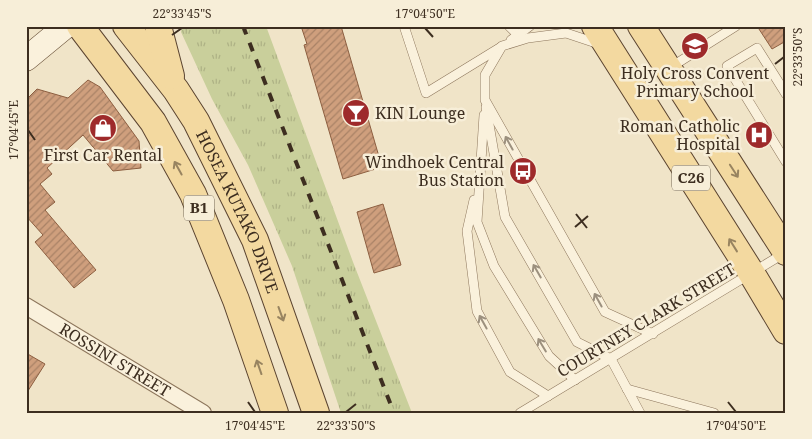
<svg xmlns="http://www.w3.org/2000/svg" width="812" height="439" viewBox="0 0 812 439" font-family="'Noto Serif',serif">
<defs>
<pattern id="grass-tufts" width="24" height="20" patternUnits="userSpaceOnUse" patternTransform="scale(1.25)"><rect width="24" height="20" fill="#c9cf9b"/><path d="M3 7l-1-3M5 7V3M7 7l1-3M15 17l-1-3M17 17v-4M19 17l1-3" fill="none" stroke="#aeb285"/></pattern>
<pattern id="building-hatch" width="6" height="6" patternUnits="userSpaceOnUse" patternTransform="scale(1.25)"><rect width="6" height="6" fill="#cf9f7d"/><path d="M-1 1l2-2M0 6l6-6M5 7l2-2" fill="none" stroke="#a98266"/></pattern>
</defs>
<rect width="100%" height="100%" fill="#f0e4c8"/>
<polygon fill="url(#grass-tufts)" points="182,26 266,26 353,262 412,413 341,413 292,266 248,165 212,99 181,32"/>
<g fill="url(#building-hatch)" stroke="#8d5f41">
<polygon points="301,26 341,26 382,167 343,179 304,45 307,44"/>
<polygon points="757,26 786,26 786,41 772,49"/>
<polygon points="88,80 100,87 139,141 141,168 113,171 83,135 47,168 52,174 40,184 55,202 45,210 96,270 74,288 35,242 43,235 26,216 26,100 37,89 68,98"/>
<polygon points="383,204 401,265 374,273 357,212"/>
<polygon points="26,353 45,364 26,394"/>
</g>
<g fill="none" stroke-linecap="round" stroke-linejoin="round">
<g stroke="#8d765c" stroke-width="10">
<g id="lane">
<polyline points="404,26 426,93 501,47"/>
<polyline points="509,26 518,35"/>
<polyline points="511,40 530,26"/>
<polyline points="599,44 566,33 528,38 502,46 485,75 485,100 605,312 653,334"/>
<polyline points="671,67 736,26"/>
<polyline points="786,94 757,48 727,66 786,162"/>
<polyline points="486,107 505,217 577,342 611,359 640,413"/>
<polyline points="484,115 477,222 494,266 549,356 575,380"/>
<polyline points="474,200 467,231 477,311 510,372 548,396"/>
<polyline points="627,389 714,413"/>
<polyline points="520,413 783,254"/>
</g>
</g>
<g stroke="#8d765c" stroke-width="18">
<g id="street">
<path id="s1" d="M26,306L203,413"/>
</g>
</g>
<g stroke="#6f573f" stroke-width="25">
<polyline id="secondary" points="26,59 66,26"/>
</g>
<g stroke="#5b4430" stroke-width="28">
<g id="primary">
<polyline points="80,26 153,122 193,194 236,300 275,413"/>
<path id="s2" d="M126,26L176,90L196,121L255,240L316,413"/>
<polyline points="158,26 171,76"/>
<polyline points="595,26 752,274 786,331"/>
<polyline points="641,26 786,252"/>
</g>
</g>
<use href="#lane" stroke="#faf1dc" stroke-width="9"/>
<use href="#street" stroke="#faf1dc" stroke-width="16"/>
<use href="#secondary" stroke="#faf1dc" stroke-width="24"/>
<use href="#primary" stroke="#f3d9a0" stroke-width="26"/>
<polyline stroke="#3d2e20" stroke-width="4" stroke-dasharray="9 9" stroke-linecap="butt" points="243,26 394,413"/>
</g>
<defs><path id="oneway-shaft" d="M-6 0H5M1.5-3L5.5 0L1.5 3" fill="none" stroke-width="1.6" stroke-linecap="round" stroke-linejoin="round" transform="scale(1.25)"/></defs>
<g stroke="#9c907e">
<use href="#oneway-shaft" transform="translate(509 143) rotate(-119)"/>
<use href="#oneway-shaft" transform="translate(537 271) rotate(-120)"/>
<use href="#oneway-shaft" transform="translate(598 300) rotate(-119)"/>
<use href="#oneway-shaft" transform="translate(483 322) rotate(-119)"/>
<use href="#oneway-shaft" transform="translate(542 345) rotate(-121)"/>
</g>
<g stroke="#988460">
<use href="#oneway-shaft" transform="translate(178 168) rotate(-119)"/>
<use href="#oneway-shaft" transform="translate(734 171) rotate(57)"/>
<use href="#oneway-shaft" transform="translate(733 245) rotate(-122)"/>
<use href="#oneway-shaft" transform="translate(281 314) rotate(70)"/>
<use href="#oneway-shaft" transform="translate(259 367) rotate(-109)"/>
</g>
<path fill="none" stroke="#3d2e20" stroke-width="2" d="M425,28L433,37M172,35L182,28M775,64L784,57M28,130L35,140M576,214L587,228M575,227L588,216M248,402L255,412M728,402L736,412M346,412L356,404"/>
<defs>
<g id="school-disc" transform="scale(1.4375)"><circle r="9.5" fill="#9e2a2b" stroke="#f7eed8"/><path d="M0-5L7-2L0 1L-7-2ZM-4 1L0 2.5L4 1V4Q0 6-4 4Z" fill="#fff"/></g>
<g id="bar-disc" transform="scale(1.4375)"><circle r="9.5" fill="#9e2a2b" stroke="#f7eed8"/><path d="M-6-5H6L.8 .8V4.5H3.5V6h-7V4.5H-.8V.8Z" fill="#fff"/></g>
<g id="shop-disc" transform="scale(1.4375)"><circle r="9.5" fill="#9e2a2b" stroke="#f7eed8"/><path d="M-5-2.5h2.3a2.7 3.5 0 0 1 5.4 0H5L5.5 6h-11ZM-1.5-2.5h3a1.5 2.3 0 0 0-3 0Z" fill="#fff"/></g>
<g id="hospital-disc" transform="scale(1.4375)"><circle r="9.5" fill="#9e2a2b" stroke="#f7eed8"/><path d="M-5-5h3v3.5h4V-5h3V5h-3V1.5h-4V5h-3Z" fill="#fff"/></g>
<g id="bus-disc" transform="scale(1.4375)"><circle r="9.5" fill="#9e2a2b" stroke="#f7eed8"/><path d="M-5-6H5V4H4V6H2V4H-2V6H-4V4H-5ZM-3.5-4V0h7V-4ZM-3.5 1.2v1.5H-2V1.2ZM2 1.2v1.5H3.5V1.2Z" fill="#fff"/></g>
</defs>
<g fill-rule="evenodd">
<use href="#school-disc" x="695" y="46"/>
<use href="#bar-disc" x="356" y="113"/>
<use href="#shop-disc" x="103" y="128"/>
<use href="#hospital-disc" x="759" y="135"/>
<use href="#bus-disc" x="523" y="171"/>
</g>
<g text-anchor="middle" stroke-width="5" stroke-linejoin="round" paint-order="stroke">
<g fill="#f7eed8" stroke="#756857" stroke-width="1">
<rect x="672" y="165.5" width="38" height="25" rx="4"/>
<rect x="184" y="195.5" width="30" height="25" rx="4"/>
</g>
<g font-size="15" font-weight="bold" fill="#3d2e20">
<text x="691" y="183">C26</text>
<text x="199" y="213">B1</text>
</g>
<g font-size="16" fill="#3d2e20" stroke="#f7eed8">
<text x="695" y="79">Holy Cross Convent<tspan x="695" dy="18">Primary School</tspan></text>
<text x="375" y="119" text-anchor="start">KIN Lounge</text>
<text x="740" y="132" text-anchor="end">Roman Catholic<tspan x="740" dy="18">Hospital</tspan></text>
<text x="103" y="161">First Car Rental</text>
<text x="504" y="168" text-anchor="end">Windhoek Central<tspan x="504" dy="18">Bus Station</tspan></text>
</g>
<g font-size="16" fill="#3d2e20" stroke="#f7eed8">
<text dy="6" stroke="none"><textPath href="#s2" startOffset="218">HOSEA KUTAKO DRIVE</textPath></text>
<text transform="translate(646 320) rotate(-31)" y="6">COURTNEY CLARK STREET</text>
<text dy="6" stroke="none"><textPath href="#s1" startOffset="104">ROSSINI STREET</textPath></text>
</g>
</g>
<rect width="812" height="439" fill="none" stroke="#f7eed8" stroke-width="55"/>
<rect x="28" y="28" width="756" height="384" fill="none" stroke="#3d2e20" stroke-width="2"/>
<g font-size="12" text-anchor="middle" fill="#3d2e20">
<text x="182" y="18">22°33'45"S</text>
<text x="425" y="18">17°04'50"E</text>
<text transform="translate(798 57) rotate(-90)" y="4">22°33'50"S</text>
<text transform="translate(14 130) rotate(-90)" y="4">17°04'45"E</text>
<text x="255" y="430">17°04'45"E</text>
<text x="346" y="430">22°33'50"S</text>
<text x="736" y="430">17°04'50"E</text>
</g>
</svg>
